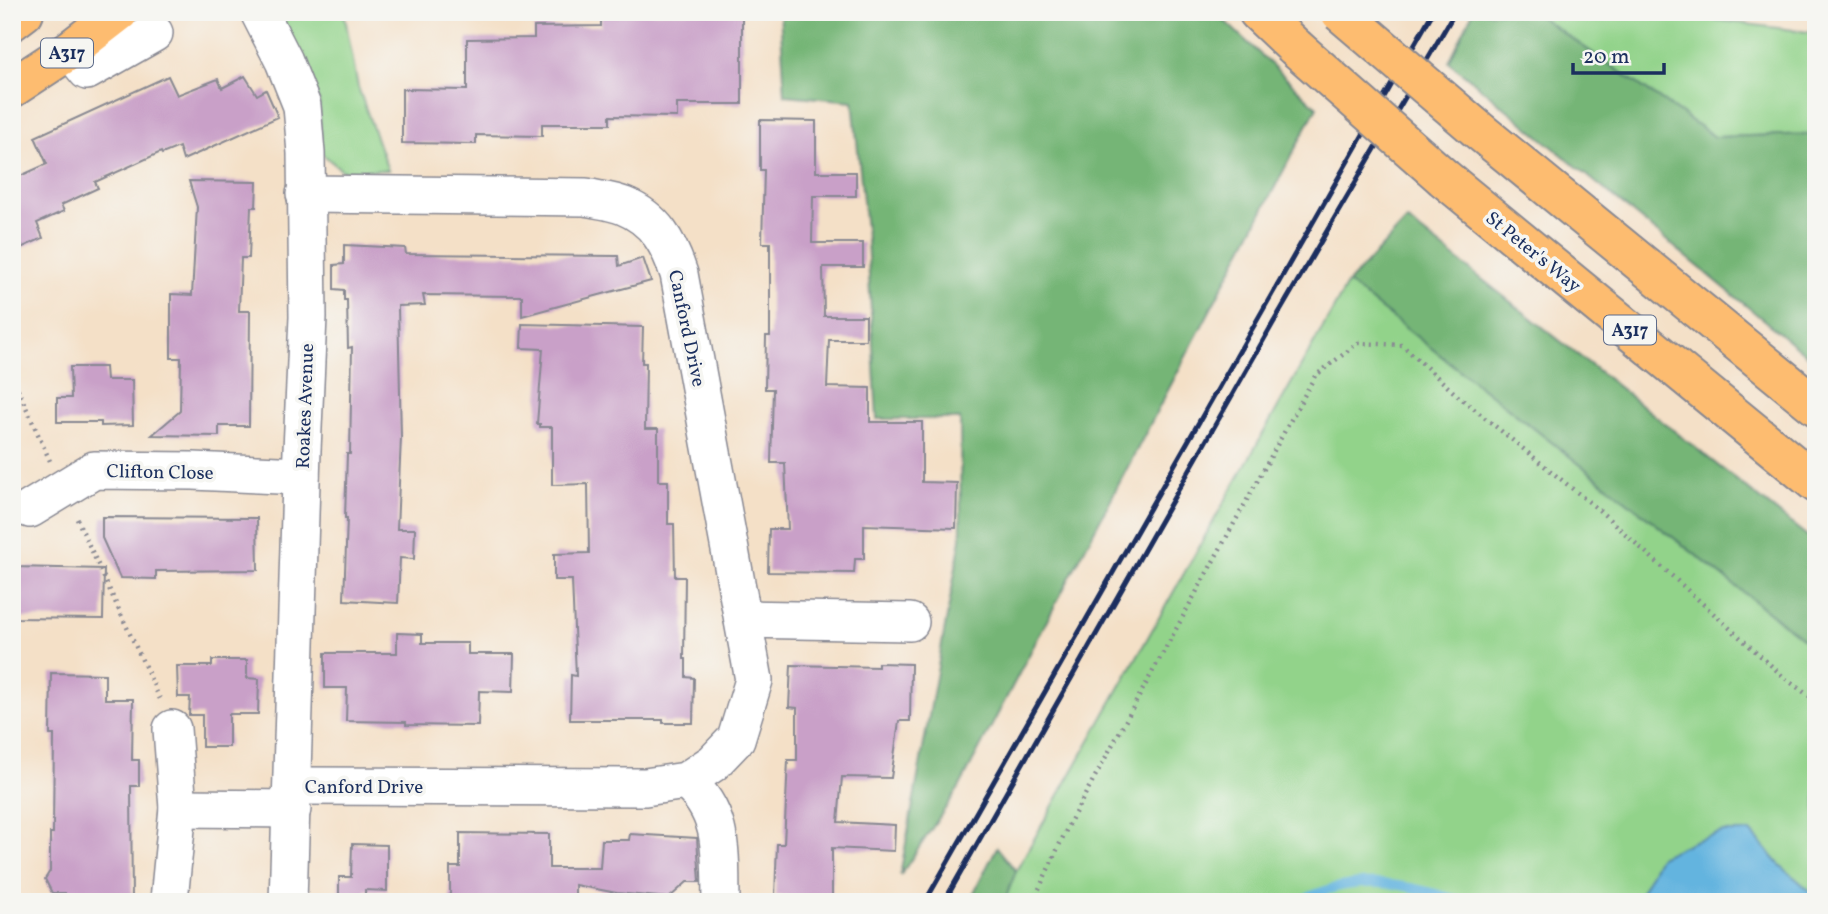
<svg xmlns="http://www.w3.org/2000/svg" width="1828" height="914" viewBox="0 0 1828 914" font-family="Vollkorn,serif">
<rect width="100%" height="100%" fill="#f6f6f2"/>
<filter id="ink" filterUnits="userSpaceOnUse"><feTurbulence type="fractalNoise" baseFrequency=".0143" numOctaves="2"/><feDisplacementMap in="SourceGraphic" scale="14" xChannelSelector="R" yChannelSelector="G"/><feConvolveMatrix kernelMatrix="1 2 1 2 8 2 1 2 1" color-interpolation-filters="sRGB"/></filter>
<filter id="wash" filterUnits="userSpaceOnUse"><feTurbulence type="fractalNoise" baseFrequency=".00686" numOctaves="4" result="noise"/><feDisplacementMap in="SourceGraphic" scale="28" xChannelSelector="R" yChannelSelector="G"/><feGaussianBlur stdDeviation="1.57" result="paint"/><feColorMatrix in="noise" values="0 0 0 0 0 0 0 0 0 0 0 0 0 0 0 0 0 1.4 0 .05"/><feComposite in="paint" operator="in"/></filter>
<g filter="url(#wash)">
<rect width="100%" height="100%" fill="#f4e0c7"/>
<g fill="#92d38a" stroke="#568174" stroke-width="2">
<polygon points="280,12 344,12 358,87 388,170 343,171 322,154 319,102"/>
<polygon points="1533,12 1654,12 1816,33 1816,134 1715,137"/>
<polygon points="1348,283 1816,649 1816,902 1004,902 1016,871"/>
</g>
<g fill="#75b576" stroke="#48726a" stroke-width="2">
<polygon points="780,12 1215,12 1317,107 959,788 900,876 961,539 960,419 877,419 867,240 853,101 785,95"/>
<polygon points="1473,12 1533,12 1715,137 1816,134 1816,363 1449,62"/>
<polygon points="1407,220 1816,543 1816,649 1348,283"/>
<polygon points="997,847 1016,871 1004,902 969,902"/>
</g>
<path fill="#64b4df" stroke="#40729e" stroke-width="2" d="M1723,832H1751L1780,865L1816,896V902C1803,902 1787,904 1775,902C1753,897 1725,889 1703,902H1636L1659,857L1694,841Z"/>
<g fill="none" stroke-linecap="round" stroke-linejoin="round">
<path stroke="#64b4df" stroke-width="9" d="M1299,902C1356,871 1406,884 1465,902"/>
</g>
<g id="blocks">
<g fill="#c9a0c8">
<polygon points="669,12 742,12 742,104 677,104 677,117 610,116 610,124 542,124 542,136 476,135 476,144 402,143 402,89 467,90 467,39 534,38 534,27 601,26 601,14"/>
<polygon points="168,76 177,95 218,79 222,88 245,76 257,95 266,90 278,117 183,160 179,147 162,154 161,152 95,182 98,188 61,205 64,211 37,223 43,238 12,252 12,165 18,177 47,164 35,137"/>
<polygon points="760,120 816,121 816,172 856,172 856,196 813,196 812,243 863,243 863,267 823,267 824,316 866,316 866,340 829,340 827,387 870,388 870,422 922,422 922,482 957,483 956,528 864,525 864,559 855,559 854,573 768,572 769,529 788,529 785,463 771,463 773,389 765,389 766,336 770,336 770,243 762,243 764,170 760,170"/>
<polygon points="189,181 257,182 256,207 251,207 249,258 241,258 239,311 250,311 249,426 219,426 219,436 152,435 180,411 181,358 171,358 171,294 192,295 197,207"/>
<polygon points="344,245 405,248 406,254 618,256 619,266 643,258 651,281 522,316 522,296 423,295 425,305 398,306 401,437 397,529 415,529 414,559 400,558 398,603 344,600 347,518 345,518 347,454 350,454 352,347 348,348 347,300 344,300 344,290 334,289 334,265 344,264"/>
<polygon points="522,324 643,327 642,363 646,363 645,429 658,429 658,481 668,481 668,524 674,524 675,577 685,577 684,659 686,659 686,677 694,678 693,723 663,723 663,720 570,720 571,675 576,676 572,580 554,580 554,554 589,553 588,484 552,485 552,427 540,427 540,424 537,424 543,349 521,348"/>
<polygon points="70,367 105,367 106,380 132,380 133,425 101,426 101,422 57,422 57,398 71,398"/>
<polygon points="102,517 257,518 258,570 156,571 156,579 120,578 102,538"/>
<polygon points="12,567 104,569 103,619 12,618"/>
<polygon points="397,633 422,634 422,643 468,643 468,654 514,654 513,692 479,691 478,726 406,725 406,722 346,721 347,688 325,688 325,653 397,653"/>
<polygon points="212,660 247,660 247,678 259,679 258,714 229,714 229,747 202,747 202,715 189,715 190,697 178,697 177,666 212,666"/>
<polygon points="878,663 911,664 910,721 899,721 891,778 842,777 838,822 895,825 894,851 832,848 832,902 786,902 786,896 775,896 777,844 784,844 788,760 797,760 797,708 789,707 791,665 878,667"/>
<polygon points="51,673 105,674 105,699 133,699 132,760 139,760 139,786 131,786 132,902 65,902 65,893 52,893 45,879 50,871 50,833 53,833 54,735 50,735"/>
<polygon points="460,833 549,834 549,868 600,868 602,840 629,840 630,834 697,838 700,882 687,882 669,898 617,893 575,885 575,902 450,902 450,867 460,867"/>
<polygon points="352,844 387,845 387,891 365,890 365,902 339,902 339,877 351,877"/>
</g>
</g>
</g>
<g filter="url(#ink)">
<use href="#blocks" fill-opacity="0" stroke="#888892" stroke-width="2"/>
<g fill="none" stroke-linecap="round" stroke-linejoin="round">
<g stroke="#888892" stroke-width="40">
<g id="minor">
<polyline points="259,12 284,61 302,106 306,153 308,317 302,450 288,902"/>
<polyline points="70,50 87,71 154,33"/>
<polyline points="30,509 94,470 193,471 301,476"/>
<polyline points="743,619 910,622"/>
<path d="M686,781C725,814 720,855 721,902"/>
<path d="M293,786L645,787L686,781L713,763L736,739L754,680L679,274C669,244 656,219 624,206C612,201 598,200 586,197L305,194"/>
<polyline points="178,808 292,809"/>
<polyline points="169,900 178,808 172,729"/>
</g>
</g>
<g stroke="#888892" stroke-width="42">
<g id="major">
<polyline points="1258,12 1295,47"/>
<polyline points="12,21 24,12"/>
<polyline points="12,88 70,50 119,12"/>
<polyline points="1477,129 1816,406"/>
<polyline points="1444,178 1816,483"/>
</g>
</g>
<g stroke="#888892" stroke-width="4.5" stroke-dasharray="2 5" stroke-linecap="butt">
<polyline points="183,17 193,12"/>
<polyline points="12,376 50,461"/>
<polyline points="77,519 160,699"/>
<polyline points="1033,902 1069,824 1315,376 1358,343 1402,345 1458,396 1600,511 1786,679 1816,701"/>
</g>
<use href="#minor" stroke="#fff" stroke-width="37"/>
<use href="#major" stroke="#fdbc70" stroke-width="38"/>
<g stroke="#1b2f5e" stroke-width="5">
<polyline points="925,902 1433,12"/>
<polyline points="944,902 1272,325 1455,12"/>
</g>
<g stroke="#888892" stroke-width="42" stroke-linecap="butt">
<g id="major-bridge">
<polyline points="1340,12 1477,129"/>
<polyline points="1295,47 1444,178"/>
</g>
</g>
<use href="#major-bridge" stroke="#fdbc70" stroke-width="38"/>
</g>
</g>
<g text-anchor="middle" stroke-width="7" stroke-linejoin="round" paint-order="stroke">
<g fill="#f6f6f2" stroke="#5d6b8a" stroke-width="2">
<rect x="41" y="38.5" width="52" height="29" rx="5"/>
<rect x="1604" y="315.5" width="52" height="29" rx="5"/>
</g>
<g font-size="18" font-weight="bold" fill="#1b2f5e">
<text x="67" y="59">A317</text>
<text x="1630" y="336">A317</text>
</g>
<g font-size="19" fill="#1b2f5e" stroke="#f6f6f2">
<text transform="translate(1534 251) rotate(39)" y="7">St Peter's Way</text>
<text transform="translate(688 328) rotate(78)" y="7">Canford Drive</text>
<text transform="translate(304 406) rotate(-88)" y="7">Roakes Avenue</text>
<text transform="translate(160 471) rotate(1)" y="7">Clifton Close</text>
<text x="364" y="793">Canford Drive</text>
</g>
</g>
<rect width="1828" height="914" fill="none" stroke="#f6f6f2" stroke-width="42"/>
<path d="M1573 63v10h91v-10" fill="none" stroke="#1b2f5e" stroke-width="3.5"/>
<text x="1583" y="63" font-size="21" fill="#1b2f5e" stroke="#f6f6f2" stroke-width="5" paint-order="stroke">20 m</text>
</svg>
